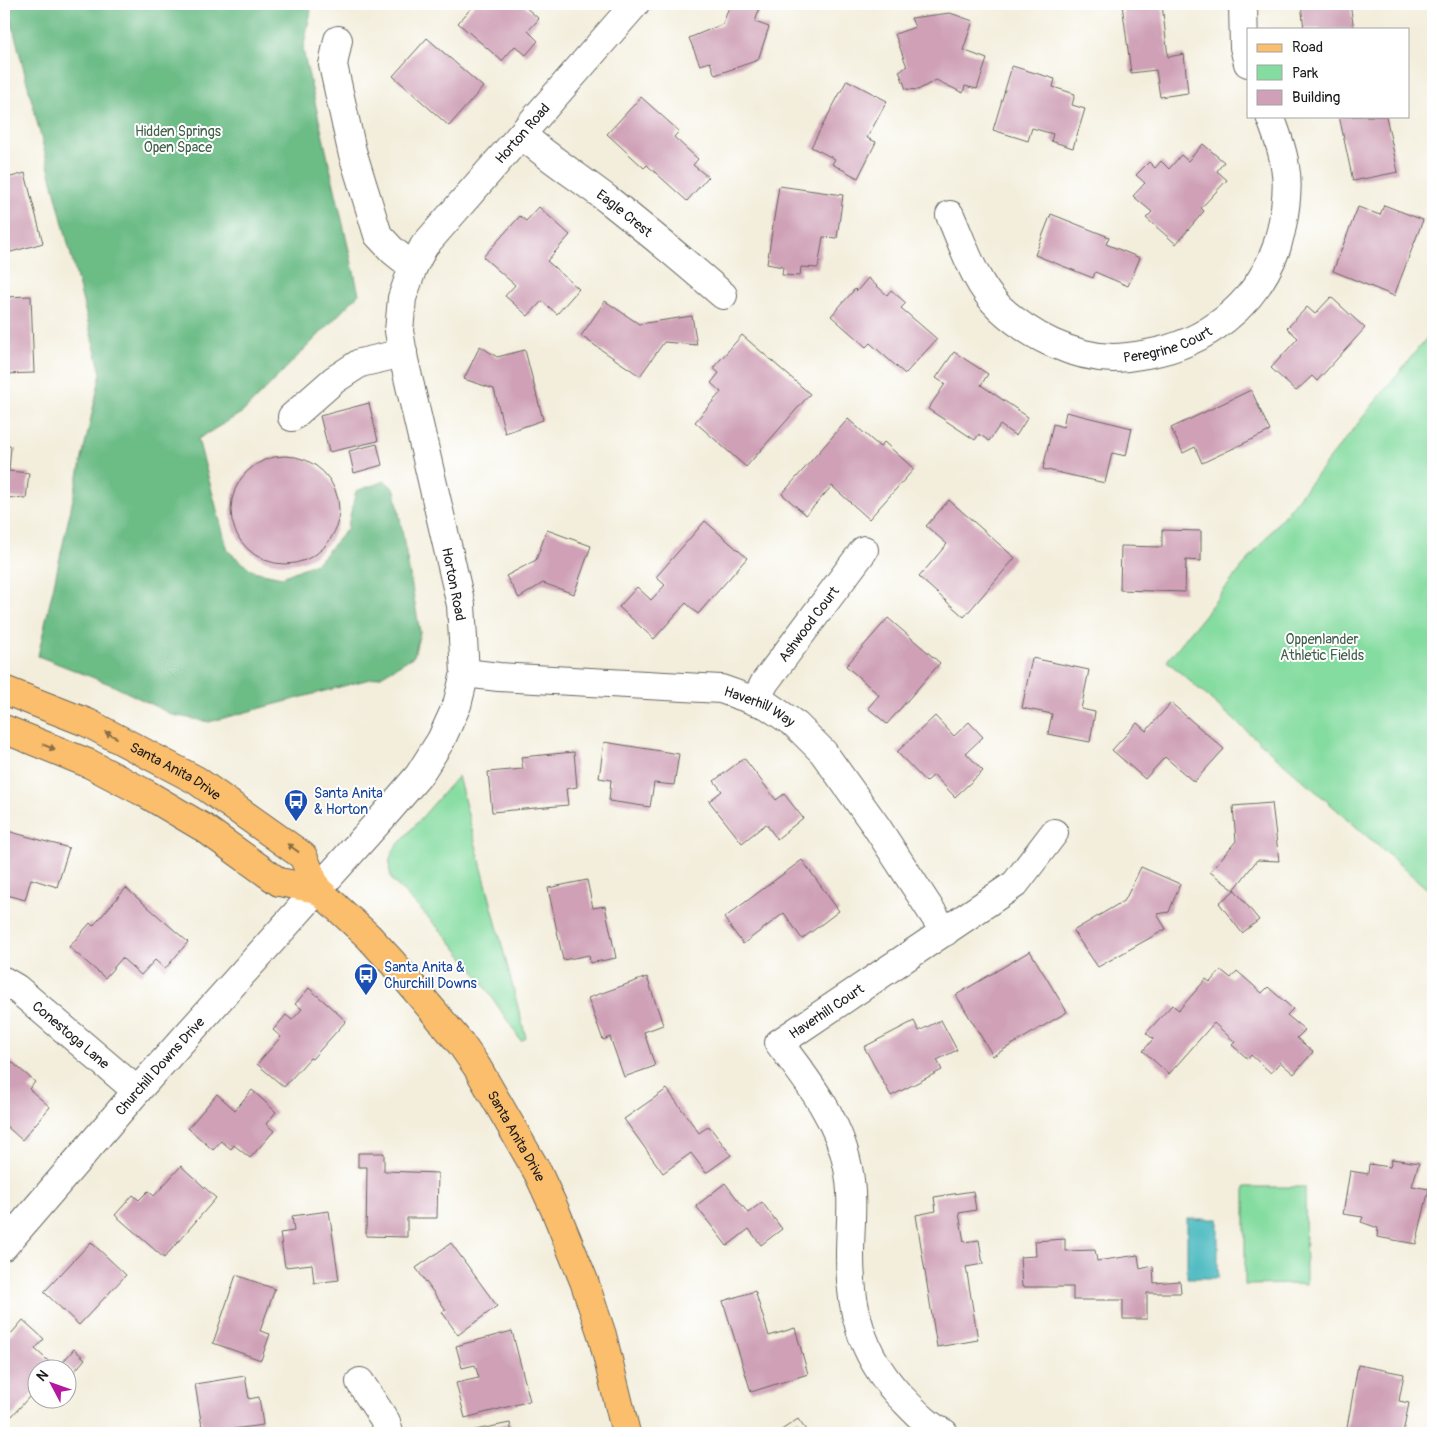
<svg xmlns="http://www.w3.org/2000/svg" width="1437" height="1437" viewBox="0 0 1437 1437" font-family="Pangolin,sans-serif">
<rect width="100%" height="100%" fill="#fff"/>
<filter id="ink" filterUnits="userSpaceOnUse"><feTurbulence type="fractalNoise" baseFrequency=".02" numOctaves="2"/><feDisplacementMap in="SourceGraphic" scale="10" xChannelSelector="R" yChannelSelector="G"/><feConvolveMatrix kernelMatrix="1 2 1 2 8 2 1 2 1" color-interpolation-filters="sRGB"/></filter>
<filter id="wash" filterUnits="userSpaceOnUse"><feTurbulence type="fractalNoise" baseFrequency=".0096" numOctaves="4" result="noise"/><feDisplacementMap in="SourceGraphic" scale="20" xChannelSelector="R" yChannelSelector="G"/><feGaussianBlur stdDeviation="1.12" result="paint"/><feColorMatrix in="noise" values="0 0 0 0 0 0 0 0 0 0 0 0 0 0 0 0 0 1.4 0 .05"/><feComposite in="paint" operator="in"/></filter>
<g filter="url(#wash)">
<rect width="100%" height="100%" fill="#f3eedc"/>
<g fill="#85dca0" stroke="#507c5e">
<polygon points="1433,330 1433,894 1167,661"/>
<path d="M458,776L526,1038L521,1041L478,976L447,937L392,880C388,867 388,860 395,848Z"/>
<polygon points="1245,1187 1305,1187 1306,1284 1245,1285"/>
</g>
<polygon fill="#6cbc86" stroke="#446c51" points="7,4 309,4 311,11 303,50 359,294 243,412 198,439 228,551 253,571 282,577 318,562 347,529 356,491 385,481 395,490 420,632 414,656 381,676 209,722 173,715 112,685 38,656 101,373"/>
<rect fill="#49b9bf" stroke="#326a6e" x="1187" y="1219" width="31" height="59"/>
<g id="blocks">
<g fill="#cfa0b6">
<polygon points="475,4 522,4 539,19 528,31 538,41 526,55 515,46 502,61 458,23"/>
<polygon points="730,4 761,4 755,22 769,27 758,60 715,75 710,62 700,65 689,38 723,24"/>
<polygon points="1122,4 1162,4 1168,57 1184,54 1188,93 1160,97 1156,70 1131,73"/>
<polygon points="1301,4 1350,4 1354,29 1304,29"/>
<polygon points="950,13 973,21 963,50 987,59 977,89 965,86 963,93 936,80 918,90 906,89 899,71 907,67 895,34 915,27 911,18"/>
<polygon points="427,38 483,87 449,126 393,76"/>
<polygon points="1012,66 1055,79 1053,87 1075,94 1072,105 1085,109 1073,148 1051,141 1053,134 1032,128 1028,141 993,130"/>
<polygon points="847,80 887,101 867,138 876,142 858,178 832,164 835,159 811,147"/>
<polygon points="641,97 679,131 674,137 698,159 693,165 708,177 687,201 647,165 644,168 607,134"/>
<polygon points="1339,116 1386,116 1398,172 1353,181"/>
<polygon points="1203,144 1224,162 1217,171 1227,180 1201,208 1204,211 1176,244 1146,218 1152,212 1133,196 1145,183 1136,175 1149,162 1155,168 1161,161 1169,169 1181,155 1188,161"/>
<polygon points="25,173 43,243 4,254 4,179"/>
<polygon points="779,186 843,195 837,238 823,237 818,268 801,267 800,276 782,275 783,267 767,264"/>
<polygon points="1384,205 1423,220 1394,296 1333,271 1358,207 1380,215"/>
<polygon points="539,207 570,235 547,261 579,289 557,314 542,301 528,316 505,296 515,285 483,257 520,216 526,221"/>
<polygon points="1051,214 1109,237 1106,244 1140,258 1128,286 1095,272 1093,278 1035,255"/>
<polygon points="868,278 887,295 891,290 906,303 901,308 937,339 905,374 870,343 866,347 831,316 855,289 857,291"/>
<polygon points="31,296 34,373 4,374 4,297"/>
<polygon points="1331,297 1365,328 1317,381 1312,376 1296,391 1271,368 1298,338 1287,328 1307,307 1315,314"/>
<polygon points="605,301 639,324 692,316 697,345 664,342 640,376 581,336"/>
<polygon points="742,335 810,394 746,467 695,422 721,392 711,383 719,373 713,368"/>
<polygon points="480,346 497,357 525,350 543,420 505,433 494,389 464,379"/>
<polygon points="954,352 988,374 981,385 1028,417 1016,436 1000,425 989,441 979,434 975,440 928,409 945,384 936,378"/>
<polygon points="1251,390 1270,431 1202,463 1195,447 1183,453 1171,428"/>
<polygon points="369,403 378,441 329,452 320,416"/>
<polygon points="1066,412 1132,428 1126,456 1112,453 1105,483 1043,469 1053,424 1063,427"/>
<polygon points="848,419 880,447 884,442 914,469 869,519 832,486 806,515 782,494"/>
<polygon points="377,444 382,465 354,473 349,451"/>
<polygon points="4,446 11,446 9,471 29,473 26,499 4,497"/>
<circle cx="285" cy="510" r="54"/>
<polygon points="949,500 1015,558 964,617 919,577 947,544 926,526"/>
<polygon points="705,521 747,558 698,614 686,603 654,639 619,607 637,587 651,600 665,585 656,577"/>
<polygon points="547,530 591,546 574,594 543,583 519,598 506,576 536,560"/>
<polygon points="1162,530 1201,531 1201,561 1186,560 1185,592 1120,590 1121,546 1162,547"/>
<polygon points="888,618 940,663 887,724 868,708 879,695 846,666"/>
<polygon points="1032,658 1089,670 1081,709 1095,712 1090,742 1048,734 1052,714 1022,708"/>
<polygon points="1171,703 1224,749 1194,782 1165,757 1145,779 1112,750 1137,723 1146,731"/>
<polygon points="935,716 954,736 969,722 983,737 966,753 983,771 955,797 934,775 926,782 897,752"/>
<polygon points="604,742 679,754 674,785 654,783 650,807 609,801 611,780 599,778"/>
<polygon points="574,752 577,787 566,789 568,805 492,812 488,772 523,769 521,757"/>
<polygon points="744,758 776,800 784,794 803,818 777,839 766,824 742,843 709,801 722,791 714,781"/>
<polygon points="1272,803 1279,861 1257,860 1234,890 1210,872 1236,841 1233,806"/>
<polygon points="4,830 69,848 57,887 31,879 25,900 4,894 4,864 8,852 4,851"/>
<polygon points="802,860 839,911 802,939 784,913 743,944 724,918"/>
<polygon points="1141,867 1180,884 1169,912 1157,914 1166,929 1098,967 1073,931 1125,900"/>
<polygon points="587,880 593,908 605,906 616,958 590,963 589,955 563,960 548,888"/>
<polygon points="126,888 188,942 165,969 155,960 141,975 122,958 105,978 69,947 90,923 93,926"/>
<polygon points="1235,890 1259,920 1242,933 1219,903"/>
<polygon points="1030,951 1067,1012 993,1056 956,995"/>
<polygon points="1221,970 1231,978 1237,971 1262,993 1268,987 1293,1009 1287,1015 1305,1030 1297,1038 1313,1052 1294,1074 1280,1062 1271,1073 1251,1055 1248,1059 1232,1045 1235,1042 1214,1023 1169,1074 1143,1051 1153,1039 1146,1033 1172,1005 1179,1010 1206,979 1210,982"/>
<polygon points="647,977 663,1025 644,1032 655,1066 624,1077 610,1037 603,1040 588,998"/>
<polygon points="309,988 346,1021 312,1059 310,1058 284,1087 257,1064 281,1037 273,1030 286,1015 292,1020 302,1009 295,1004"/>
<polygon points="941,1020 957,1050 937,1060 942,1070 891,1096 864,1047 914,1021 919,1031"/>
<polygon points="4,1055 35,1082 29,1089 50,1107 22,1140 4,1124"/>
<polygon points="667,1089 699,1133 709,1126 731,1155 706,1173 691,1153 663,1173 624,1119"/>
<polygon points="252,1090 276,1112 266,1124 274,1131 250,1158 234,1145 231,1149 221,1141 213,1150 188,1128 217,1094 235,1110"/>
<polygon points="358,1153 384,1153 384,1171 438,1173 437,1218 407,1218 407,1237 366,1236 367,1167 358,1167"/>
<polygon points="1392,1159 1419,1163 1412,1186 1429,1189 1416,1244 1377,1237 1378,1228 1361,1222 1363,1217 1343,1214 1350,1171 1368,1174 1369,1164 1390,1167"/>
<polygon points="181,1166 216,1198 164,1258 115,1215 133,1195 139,1200 148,1191 154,1196"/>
<polygon points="725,1183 748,1213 762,1202 782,1229 761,1245 749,1229 727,1246 696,1206"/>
<polygon points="973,1191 976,1210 959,1213 964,1242 979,1240 983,1264 966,1267 978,1340 937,1347 916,1215 936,1211 934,1197"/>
<polygon points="329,1211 339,1280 314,1283 312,1264 285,1267 280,1233 294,1231 292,1216"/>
<polygon points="1065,1239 1065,1251 1095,1250 1097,1261 1138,1255 1140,1269 1153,1266 1154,1283 1180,1281 1181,1293 1147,1293 1147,1319 1123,1319 1123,1300 1073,1300 1073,1287 1022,1287 1020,1257 1036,1256 1035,1241"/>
<polygon points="91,1242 126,1275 79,1325 44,1292"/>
<polygon points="451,1243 497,1306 458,1335 442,1312 446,1310 416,1268"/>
<polygon points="236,1275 275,1289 260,1331 270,1334 261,1360 213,1343"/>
<polygon points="755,1291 769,1336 795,1328 808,1374 751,1392 723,1301"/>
<polygon points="23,1320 44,1339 35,1349 55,1367 53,1370 38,1370 38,1387 12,1416 4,1409 4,1375 5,1373 4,1372 4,1342"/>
<polygon points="512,1331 530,1401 465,1418 456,1383 479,1378 475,1365 462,1368 456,1346"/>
<polygon points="74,1349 85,1359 74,1372 63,1362"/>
<polygon points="1358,1365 1404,1374 1399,1401 1409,1403 1403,1433 1346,1433"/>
<polygon points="245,1376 249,1399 259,1397 263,1425 203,1433 195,1384"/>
<polygon points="798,1419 808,1433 777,1433"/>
<polygon points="510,1423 512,1433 465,1433 465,1432"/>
</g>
</g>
</g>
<g filter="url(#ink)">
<use href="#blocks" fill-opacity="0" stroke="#67665f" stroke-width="1"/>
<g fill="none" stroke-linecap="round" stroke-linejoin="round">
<g stroke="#67665f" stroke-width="30">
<g id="minor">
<polyline points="1243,4 1244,47 1248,63"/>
<polyline points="338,40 333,65 352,151 378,235 393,251 413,267"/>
<path id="s1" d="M522,135C550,159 581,179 611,202C649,232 686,263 723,295"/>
<path id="s2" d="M950,215C964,247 975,284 1000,308C1030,336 1072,357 1113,358C1124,358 1136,356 1147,354C1205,344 1255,306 1276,249C1278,244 1279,237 1281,231C1285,212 1289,186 1285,167C1283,149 1276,133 1270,116"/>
<polyline points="292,417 334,380 360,363 403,353"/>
<path id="s3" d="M465,673L499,677L721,689L767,705L796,725L823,752L876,826L945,932"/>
<path id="s4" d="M755,701L765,682L864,550"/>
<path id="s5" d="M4,981L16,988L137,1091"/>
<path id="s6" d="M4,1246L137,1091L389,810L419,775L441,740L457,705L465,673L461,605L404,360L399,331L402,298L413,267L424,246L635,4"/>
<polyline points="360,1382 386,1422 389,1433"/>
<path id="s7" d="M944,1433C926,1425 912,1408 898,1394C861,1353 850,1309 850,1255C850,1226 854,1196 848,1168C839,1120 808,1081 779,1043L1015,884L1054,833"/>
</g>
</g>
<g stroke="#67665f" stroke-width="30">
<g id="major">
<path id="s8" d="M4,690L88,723L196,780L303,856L317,889L368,936L392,962L461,1044L477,1067L538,1173L555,1210L584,1281L602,1335L626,1433"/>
<polyline points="4,729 90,764 145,793 204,828 279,882 317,889"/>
</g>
</g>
<use href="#minor" stroke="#fff" stroke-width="28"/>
<use href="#major" stroke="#fabe6d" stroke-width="28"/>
</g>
<defs><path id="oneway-solid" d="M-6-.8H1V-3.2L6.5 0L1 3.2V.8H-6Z" transform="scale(1.25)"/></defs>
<g fill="#8b6d44">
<use href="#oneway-solid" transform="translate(111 735) rotate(-153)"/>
<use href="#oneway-solid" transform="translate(49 747) rotate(22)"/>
<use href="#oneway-solid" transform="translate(293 848) rotate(-144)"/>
</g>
</g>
<defs>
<g id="bus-pin" transform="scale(1.25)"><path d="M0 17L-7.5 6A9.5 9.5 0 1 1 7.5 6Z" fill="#1a4fb4" stroke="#fff"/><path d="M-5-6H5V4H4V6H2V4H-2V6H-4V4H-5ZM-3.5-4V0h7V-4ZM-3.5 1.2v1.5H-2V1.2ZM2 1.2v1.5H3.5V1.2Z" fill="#fff"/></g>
</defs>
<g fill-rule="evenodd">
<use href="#bus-pin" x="296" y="801"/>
<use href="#bus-pin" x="366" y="975"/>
</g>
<g text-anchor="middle" stroke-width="4" stroke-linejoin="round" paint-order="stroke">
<g font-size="14" fill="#415f4a" stroke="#fff">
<text x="178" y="136">Hidden Springs<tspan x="178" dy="16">Open Space</tspan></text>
<text x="1322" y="644">Oppenlander<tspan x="1322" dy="16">Athletic Fields</tspan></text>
</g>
<g font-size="14" fill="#1c1c1c" stroke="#fff">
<text dy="5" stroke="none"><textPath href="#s6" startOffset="1329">Horton Road</textPath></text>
<text dy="5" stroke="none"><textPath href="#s1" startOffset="129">Eagle Crest</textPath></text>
<text dy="5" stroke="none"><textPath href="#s2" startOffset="289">Peregrine Court</textPath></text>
<text transform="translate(454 584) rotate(79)" y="5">Horton Road</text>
<text dy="5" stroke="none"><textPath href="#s4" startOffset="94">Ashwood Court</textPath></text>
<text dy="5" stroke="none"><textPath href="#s3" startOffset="299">Haverhill Way</textPath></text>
<text dy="5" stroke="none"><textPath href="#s8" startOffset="190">Santa Anita Drive</textPath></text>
<text dy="5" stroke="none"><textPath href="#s7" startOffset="500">Haverhill Court</textPath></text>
<text dy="5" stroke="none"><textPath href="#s5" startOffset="86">Conestoga Lane</textPath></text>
<text dy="5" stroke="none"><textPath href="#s6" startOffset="238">Churchill Downs Drive</textPath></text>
<text dy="5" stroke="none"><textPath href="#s8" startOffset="699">Santa Anita Drive</textPath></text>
</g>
<g font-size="14" fill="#164399" stroke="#fff" text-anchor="start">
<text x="314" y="798">Santa Anita<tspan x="314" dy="16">&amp; Horton</tspan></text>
<text x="384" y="972">Santa Anita &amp;<tspan x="384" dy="16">Churchill Downs</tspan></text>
</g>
</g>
<rect width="1437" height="1437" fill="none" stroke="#fff" stroke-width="20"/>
<rect x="1247" y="28" width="162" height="90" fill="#ffffff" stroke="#a4a4a4"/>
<rect x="1257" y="44" width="25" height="8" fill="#fabe6d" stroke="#a4a4a4"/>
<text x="1292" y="52" font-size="15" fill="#1c1c1c">Road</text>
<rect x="1257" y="65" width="25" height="15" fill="#85dca0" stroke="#a4a4a4"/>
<text x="1292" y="78" font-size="15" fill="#1c1c1c">Park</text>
<rect x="1257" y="90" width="25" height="15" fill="#cfa0b6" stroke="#a4a4a4"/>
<text x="1292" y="102" font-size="15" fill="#1c1c1c">Building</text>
<g transform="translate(52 1384) rotate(311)"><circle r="24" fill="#ffffff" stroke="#a4a4a4"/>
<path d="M0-4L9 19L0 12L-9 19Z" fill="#b5179e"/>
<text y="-8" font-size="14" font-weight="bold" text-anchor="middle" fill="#1c1c1c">N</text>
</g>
</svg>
